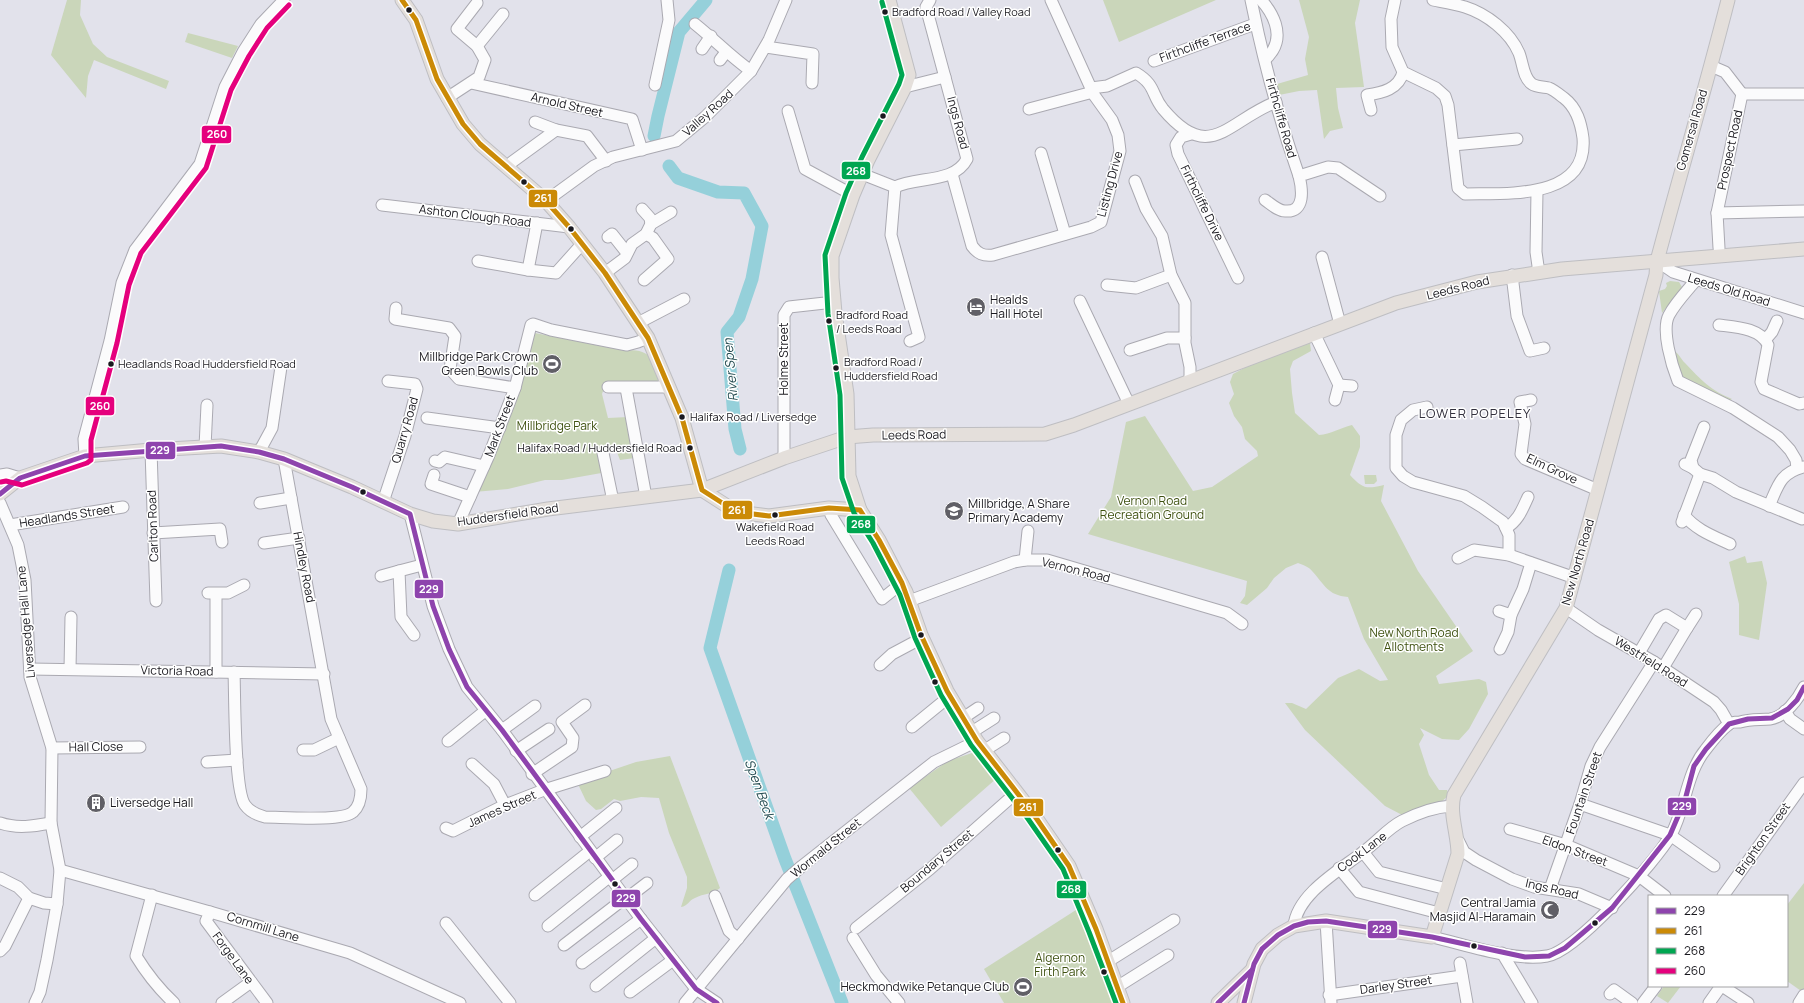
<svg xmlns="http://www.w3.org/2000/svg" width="1804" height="1003" viewBox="0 0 1804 1003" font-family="Manrope,sans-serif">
<rect width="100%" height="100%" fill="#e2e2eb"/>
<g fill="#cad6ba">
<polygon points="67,0 81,0 80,15 93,44 107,57 169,81 166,89 94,60 88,76 86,98 51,55"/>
<polygon points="1103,0 1216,0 1119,42"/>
<polygon points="1299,0 1360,0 1355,23 1364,87 1336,88 1338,108 1343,128 1330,131 1324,139 1317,90 1299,91 1279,95 1277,84 1308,75 1305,59 1309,37"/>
<polygon points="188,33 238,46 232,58 185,42"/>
<polygon points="1670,281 1679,282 1682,287 1662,313 1659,291 1665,289 1667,286 1666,283"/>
<path d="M535,333L625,351C650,346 658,365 667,384L604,388L602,394L608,418L628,417L635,458L620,460L615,447L603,450L607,472L562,480H545L508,489L474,492Z"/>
<path d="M1304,340L1310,343L1311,351L1293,361L1290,369L1292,393L1295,413L1319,435C1331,434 1340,428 1352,425L1360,436V447L1350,475C1363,489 1366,489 1384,485L1381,501L1418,571L1473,651L1436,676L1439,684L1479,679L1486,682L1488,694L1469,729L1459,740L1442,739L1420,728L1424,735L1419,744L1429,775L1439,790H1447L1449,795L1439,804L1406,817L1385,806L1305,730L1285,703H1292L1306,709L1338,678L1359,669L1380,681L1388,680L1364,639L1348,597C1327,595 1325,585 1312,571C1309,567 1303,565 1298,563L1286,568L1274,578L1267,588L1247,605L1240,603L1245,596L1247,581L1088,534L1111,497L1126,422L1145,416L1193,491L1212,487L1258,456L1257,451L1245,439L1242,427L1234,416L1229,403L1234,394L1230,382L1233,374L1273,353Z"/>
<path d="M1672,350C1679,353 1680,358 1685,363C1700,379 1711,391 1732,399L1727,402L1682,379Z"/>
<polygon points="1364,475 1376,475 1377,481 1374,484 1365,484"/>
<polygon points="1745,556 1747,563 1762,561 1767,583 1759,640 1739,635 1739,604 1729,562"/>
<polygon points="975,752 981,756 997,778 941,827 909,788 948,761"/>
<path d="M670,756L720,888C712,895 704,893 695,898C689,900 688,906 681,907L687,888V877L669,833L659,798L641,797L620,801L614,799L601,809L596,810L586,801L577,782L636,762Z"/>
<polygon points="1804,883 1804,993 1787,981 1787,905"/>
<polygon points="1079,908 1117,1003 1004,1003 984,969"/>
<polygon points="1664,986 1681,986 1668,1003 1657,996"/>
</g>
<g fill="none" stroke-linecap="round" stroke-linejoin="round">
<g stroke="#95d0da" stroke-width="13">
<polyline points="654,136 658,116 679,32 706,0"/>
<polyline points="669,166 678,178 718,192 744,193 762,226 752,279 739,317 727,332 735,429 740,449"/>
<polyline points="729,570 710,648 785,859 842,1003"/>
</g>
<g stroke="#aaa9b1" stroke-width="13">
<g id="minor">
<path d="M1251,0C1263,59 1279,119 1299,176"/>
<path d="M1261,0C1273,13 1283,33 1273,50C1270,54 1269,57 1265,59"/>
<path d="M1395,0L1391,19L1392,47L1403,72L1436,88L1445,96L1448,105L1458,188L1465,194C1506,193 1588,200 1583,138C1581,123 1577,108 1564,98C1560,95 1554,90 1549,88C1544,87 1536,87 1532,84C1523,78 1523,63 1519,53C1510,32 1487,14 1465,7C1455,4 1443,2 1433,0"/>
<path d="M695,24C715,40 731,57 751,71"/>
<polyline points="477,46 503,14"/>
<polyline points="766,47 813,54 812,83"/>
<polyline points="702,49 711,36"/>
<polyline points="720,60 726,52"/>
<polyline points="1154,61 1255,24"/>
<polyline points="1711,66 1725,72 1742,94 1717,213 1719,248"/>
<polyline points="471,83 632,119 642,150"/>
<polyline points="655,85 669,20 667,0"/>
<polyline points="905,87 945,77"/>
<path d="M1091,88L1107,86L1136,73C1156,85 1151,94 1163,109C1210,165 1227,121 1276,102"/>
<polyline points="1742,94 1804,94"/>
<polyline points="447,98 479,77 485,60 477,46 457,29 477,3"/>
<polyline points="1029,109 1093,92"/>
<path d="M1371,110L1367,95C1382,93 1399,89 1403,72"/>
<polyline points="788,111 805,169 853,195"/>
<polyline points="535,122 556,130 587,136 606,161"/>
<polyline points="1191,134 1181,137 1176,145 1178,154 1238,278"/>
<polyline points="1453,145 1517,139"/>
<polyline points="1041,153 1065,234"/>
<polyline points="507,168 512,162 556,130"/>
<path d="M862,174L895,187C917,176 954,184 967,159L926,7L930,0"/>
<path d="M952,174L972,246C978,254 983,256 993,255L1091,227L1101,222L1120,151L1118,135L1112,120L1094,95L1051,0"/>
<polyline points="1135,181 1146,209 1162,236 1171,275 1185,303 1185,343 1190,367 1190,381"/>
<polyline points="895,187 891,235 919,337 910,341"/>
<polyline points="1537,191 1536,252 1539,273"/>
<path d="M1265,200C1271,204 1278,211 1285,211C1306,213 1302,188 1299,176L1328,167L1338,168L1380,196"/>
<polyline points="546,201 594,166 613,157 676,141 705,117 751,71 769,40 786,0"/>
<polyline points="382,205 569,227"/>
<polyline points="642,209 650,218 651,224"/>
<polyline points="1717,213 1804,211"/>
<polyline points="608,237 612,234 627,253"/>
<polyline points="1322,257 1340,324"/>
<polyline points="478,261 528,270 556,273 582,244"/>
<polyline points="1657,261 1673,272 1804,313"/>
<polyline points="528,270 537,223"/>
<polyline points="605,273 625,258 632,244 646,234 651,224 671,212"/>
<polyline points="1512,275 1517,316 1530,351 1544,348"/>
<polyline points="644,280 668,259 653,238 646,234"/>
<path d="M1696,280C1687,291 1676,302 1669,315C1661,330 1672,366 1678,381L1733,408L1778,437L1790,450L1796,460L1797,468"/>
<polyline points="1107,285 1136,288 1171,275"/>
<polyline points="1080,301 1129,404"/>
<polyline points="396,308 395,319 449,328 455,336 450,369 459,379 515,388"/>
<polyline points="638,323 684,299"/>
<path d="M1719,325C1735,327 1761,328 1768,345L1761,382L1764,389L1799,404L1804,403"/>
<polyline points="1314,333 1339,385 1335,400"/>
<polyline points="1766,339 1772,332 1777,321"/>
<polyline points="1130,350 1167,338 1185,338"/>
<polyline points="1339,385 1352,386"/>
<polyline points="608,387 669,387"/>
<polyline points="626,388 646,497"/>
<polyline points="1531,400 1520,402 1525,424 1521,454 1525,459 1598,490"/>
<polyline points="1427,407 1413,410 1401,420 1396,435 1396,468 1403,476 1413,482 1464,496 1482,507 1503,522 1509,535 1509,555"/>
<polyline points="427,418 500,428"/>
<polyline points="205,447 207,405"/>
<polyline points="151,450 156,601"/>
<polyline points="259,452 272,428 281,367"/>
<polyline points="603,453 613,501"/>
<polyline points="85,456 84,439 110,341 122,283 135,250 200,164 225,87 243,52 261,24 284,0"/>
<polyline points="784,458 784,315 789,307 834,302"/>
<polyline points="435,461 439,462 445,457 484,466"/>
<polyline points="1685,464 1693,468 1700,474 1713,478 1736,492 1802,519"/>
<polyline points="1693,468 1691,460 1704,427"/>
<polyline points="0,475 7,474 20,478"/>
<polyline points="434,475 431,484 470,497"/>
<polyline points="383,502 405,436 417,389 415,384 388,381"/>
<polyline points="0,503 18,545 25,580 30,677 52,748 51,823 60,870 57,904 47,960 40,992 35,1003"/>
<polyline points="260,503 291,498"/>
<path d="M1769,506C1778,486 1780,473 1803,467"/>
<polyline points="829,508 831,515 882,599 902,583"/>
<polyline points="410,514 433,606 449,649 467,687 502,730 641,919 696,989 717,1003"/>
<path d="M1684,515C1696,530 1713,536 1730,544"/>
<polyline points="1682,522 1700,474"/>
<polyline points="458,524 489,455 515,388 531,325 533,324 551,330 627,345 638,342 648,338"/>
<polyline points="10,525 123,507"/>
<path d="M1506,528C1518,521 1522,510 1528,497"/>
<polyline points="153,533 220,529 222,542"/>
<polyline points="264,543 299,538"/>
<polyline points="1458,558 1474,550 1509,555 1575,578"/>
<polyline points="1025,560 1028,531"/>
<polyline points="381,576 399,571"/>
<polyline points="208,593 228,593 244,585"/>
<polyline points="909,601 1014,562 1025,560 1047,560 1227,613 1242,624"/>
<polyline points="1566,608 1598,630 1654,662 1714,702 1721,710 1729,724"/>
<polyline points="1499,611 1511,615"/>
<polyline points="1687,628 1696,614"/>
<polyline points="414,635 401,617 399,571 422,565"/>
<polyline points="1500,649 1508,632 1511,615 1523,589 1531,563"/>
<polyline points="1639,653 1659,619 1666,615 1687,628 1663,668"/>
<polyline points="880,665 892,654 922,638"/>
<polyline points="30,669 324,674"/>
<polyline points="70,669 71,617"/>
<polyline points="216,672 216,594"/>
<path d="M234,672C235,696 234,790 245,805C250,812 257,815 265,817C283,817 342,822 353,812C360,806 361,797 361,789L331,719L284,459"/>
<polyline points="1785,711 1790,719 1804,729"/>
<polyline points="963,718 978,708"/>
<polyline points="912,727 950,696"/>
<polyline points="502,730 535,706"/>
<polyline points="972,732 994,718"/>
<polyline points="448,741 485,711"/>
<polyline points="52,748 140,747"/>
<polyline points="303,750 314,750 339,738"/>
<polyline points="985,750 1004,738"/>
<polyline points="516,751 549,729"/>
<polyline points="207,762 237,760"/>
<polyline points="472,764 494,784 505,805"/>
<polyline points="532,774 572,747 573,738 562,722 585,705"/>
<polyline points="1580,804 1670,835 1714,866"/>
<path d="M0,823C17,829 34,826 51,823"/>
<polyline points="446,828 453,831 505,805 544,790 605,771"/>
<polyline points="1510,829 1566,845 1639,876 1665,896"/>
<polyline points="580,837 616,808"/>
<polyline points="1458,840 1464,852 1476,860 1512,879 1534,887 1579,894 1612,908"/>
<polyline points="1363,852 1379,872 1447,889"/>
<polyline points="595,858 617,840"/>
<polyline points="1339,868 1359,892 1439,913"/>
<polyline points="60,870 210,912 350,953 460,1003"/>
<polyline points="0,878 18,887 29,898 44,903 57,904"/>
<polyline points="612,880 632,864"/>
<polyline points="1550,889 1580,804 1591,766 1600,747 1654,662"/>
<path d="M152,895L136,956C147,974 159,989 174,1003"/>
<polyline points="535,895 590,851"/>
<polyline points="715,896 729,931 738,939"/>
<polyline points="1723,896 1804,783"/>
<polyline points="626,899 647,883"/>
<polyline points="210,912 206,921 267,1003"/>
<polyline points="1326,921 1331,1003"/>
<polyline points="446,923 510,1003"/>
<polyline points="548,926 609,877"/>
<path d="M1294,926C1297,894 1340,870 1363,852C1376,843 1388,828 1402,821C1416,814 1435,807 1451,806"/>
<polyline points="856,928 930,869 1017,792"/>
<path d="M1432,937C1464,944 1515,962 1547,956C1576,952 1656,861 1671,835C1686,807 1686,773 1706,749C1712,741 1721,730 1729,724C1731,722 1737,722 1740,722C1750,719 1760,720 1770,719C1785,717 1798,699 1804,687"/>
<polyline points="853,938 876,975 899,1003"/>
<polyline points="564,945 625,898"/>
<polyline points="0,951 5,946 29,898"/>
<polyline points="1502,953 1532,1003"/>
<polyline points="1107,962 1174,920"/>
<polyline points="582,963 641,919"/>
<polyline points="1460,963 1467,1003"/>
<polyline points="596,986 656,938"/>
<polyline points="1722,986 1748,1003"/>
<polyline points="1117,987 1168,955"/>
<polyline points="630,992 673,960"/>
<polyline points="1610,994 1614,990 1632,1003"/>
<polyline points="1329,995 1462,976"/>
<polyline points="222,1003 251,982"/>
<polyline points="685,1003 787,879 802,866 934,762 977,741"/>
<polyline points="1643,1003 1656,986"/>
<polyline points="1709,1003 1721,986"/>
<polyline points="1799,1003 1804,995"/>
</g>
</g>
<g stroke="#bebec2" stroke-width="15">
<g id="major">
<polyline points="402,0 416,20 437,79 463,124 480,144 546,201 569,227 605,273 648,338 682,418 702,490"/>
<polyline points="889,0 909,75 905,87 868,160 853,195 832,256 832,278 835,313 847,394 849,476 860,510 879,540 906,592 921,635 947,691 977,741 1032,812 1069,866 1096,929 1123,1003"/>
<polyline points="702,490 727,506 745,513 769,516 829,508 860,510"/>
<polyline points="0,494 20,478 85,456 151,450 221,446 259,452 284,459 352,487 410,514 433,521 458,524 548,509 702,490 784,458 847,437 873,435 1045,434 1074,425 1396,303 1477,282 1562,269 1804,249"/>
<polyline points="1218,1003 1252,970"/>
<path d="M1244,1003L1254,964L1262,949L1278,935L1294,926L1326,921L1432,937L1458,854C1458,834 1449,814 1454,795L1566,608L1656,275L1657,261C1680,174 1706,87 1728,0"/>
</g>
</g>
<use href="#minor" stroke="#fbfbfc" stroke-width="11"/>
<use href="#major" stroke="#e4dfdb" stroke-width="13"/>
<g stroke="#fff" stroke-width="8">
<g id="bus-1">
<polyline points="0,494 20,478 85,456 221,446 259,452 284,459 352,487 410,514 433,606 449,649 467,687 502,730 641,919 696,989 717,1003"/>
<polyline points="1218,1003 1252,970"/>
<polyline points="1244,1003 1254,964 1262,949 1278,935 1294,926 1308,922 1326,921 1432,937 1525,957 1549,956 1565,948 1612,908 1670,835 1685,800 1694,766 1706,749 1729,724 1748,719 1772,718 1788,709 1797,700 1804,687"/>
</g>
</g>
<g stroke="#fff" stroke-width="8">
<polyline id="bus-2" points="402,0 416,20 437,79 463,124 480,144 546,201 569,227 605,273 648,338 682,418 702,490 727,506 745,513 769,516 829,508 860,510 879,540 902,583 921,635 947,691 977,741 1032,812 1069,866 1096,929 1123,1003"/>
</g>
<g stroke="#fff" stroke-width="8">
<polyline id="bus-3" points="882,2 902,75 899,84 862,157 846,193 825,255 828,314 840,395 842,478 854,513 873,543 900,595 915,638 941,695 971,745 1026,816 1063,869 1089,932 1116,1003"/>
</g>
<g stroke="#fff" stroke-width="8">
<polyline id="bus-4" points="1,482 6,481 22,485 87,463 91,460 91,440 117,343 129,285 141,253 206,168 231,90 249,56 267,28 289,5"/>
</g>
<use href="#bus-1" stroke="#8e44ad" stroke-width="5"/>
<use href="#bus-2" stroke="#cb8a06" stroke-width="5"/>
<use href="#bus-3" stroke="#00a651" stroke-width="5"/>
<use href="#bus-4" stroke="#e5007d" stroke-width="5"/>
</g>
<defs>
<g id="hotel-disc" transform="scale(1)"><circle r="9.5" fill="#605f66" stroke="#fff"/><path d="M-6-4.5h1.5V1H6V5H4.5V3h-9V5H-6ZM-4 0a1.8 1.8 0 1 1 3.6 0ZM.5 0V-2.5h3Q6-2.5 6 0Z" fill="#fff"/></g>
<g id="stadium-disc" transform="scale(1)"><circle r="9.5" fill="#605f66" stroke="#fff"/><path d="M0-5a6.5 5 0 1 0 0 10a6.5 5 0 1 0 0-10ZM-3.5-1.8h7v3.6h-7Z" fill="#fff"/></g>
<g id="school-disc" transform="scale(1)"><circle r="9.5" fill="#605f66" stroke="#fff"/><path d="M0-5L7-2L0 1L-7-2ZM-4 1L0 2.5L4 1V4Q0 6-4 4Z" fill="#fff"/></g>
<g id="building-disc" transform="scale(1)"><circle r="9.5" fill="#605f66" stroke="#fff"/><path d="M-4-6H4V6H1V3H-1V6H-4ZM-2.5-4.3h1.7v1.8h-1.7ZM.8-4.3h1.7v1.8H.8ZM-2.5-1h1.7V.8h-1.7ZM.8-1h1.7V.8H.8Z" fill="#fff"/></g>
<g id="mosque-disc" transform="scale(1)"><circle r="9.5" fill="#605f66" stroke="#fff"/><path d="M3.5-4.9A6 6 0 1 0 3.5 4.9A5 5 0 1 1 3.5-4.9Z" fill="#fff"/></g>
</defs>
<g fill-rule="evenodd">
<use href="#hotel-disc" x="976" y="307"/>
<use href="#stadium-disc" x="552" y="364"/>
<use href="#school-disc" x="954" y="511"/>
<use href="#building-disc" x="96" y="803"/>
<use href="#mosque-disc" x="1550" y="910"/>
<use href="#stadium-disc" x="1023" y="987"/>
</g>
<g fill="#1a191f" stroke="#fff" stroke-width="1.5">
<circle cx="409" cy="10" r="3.5"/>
<circle cx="885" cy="12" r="3.5"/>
<circle cx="883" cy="116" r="3.5"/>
<circle cx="524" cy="182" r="3.5"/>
<circle cx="571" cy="229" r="3.5"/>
<circle cx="829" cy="321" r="3.5"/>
<circle cx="111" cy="364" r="3.5"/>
<circle cx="836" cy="368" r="3.5"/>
<circle cx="682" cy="417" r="3.5"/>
<circle cx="690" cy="448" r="3.5"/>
<circle cx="363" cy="492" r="3.5"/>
<circle cx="775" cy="515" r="3.5"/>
<circle cx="921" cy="635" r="3.5"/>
<circle cx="935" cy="682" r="3.5"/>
<circle cx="1058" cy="850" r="3.5"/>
<circle cx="615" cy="884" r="3.5"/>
<circle cx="1595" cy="923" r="3.5"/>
<circle cx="1474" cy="946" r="3.5"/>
<circle cx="1104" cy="972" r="3.5"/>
</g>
<g text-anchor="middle" stroke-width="3" stroke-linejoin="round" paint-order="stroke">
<g font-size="11" fill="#1a191f" stroke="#fff" text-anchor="start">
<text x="892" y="16">Bradford Road / Valley Road</text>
<text x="836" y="319">Bradford Road<tspan x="836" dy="14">/ Leeds Road</tspan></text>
<text x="844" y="366">Bradford Road /<tspan x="844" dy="14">Huddersfield Road</tspan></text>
<text x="118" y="368">Headlands Road Huddersfield Road</text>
<text x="690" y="421">Halifax Road / Liversedge</text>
<text x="682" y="452" text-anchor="end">Halifax Road / Huddersfield Road</text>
<text x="775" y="531" text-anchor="middle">Wakefield Road<tspan x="775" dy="14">Leeds Road</tspan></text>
</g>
<g font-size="12" fill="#1a191f" stroke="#fff">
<text transform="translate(1205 42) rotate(-20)" y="4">Firthcliffe Terrace</text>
<text transform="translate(567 105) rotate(13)" y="4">Arnold Street</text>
<text transform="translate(708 113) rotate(-42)" y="4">Valley Road</text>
<text transform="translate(1281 118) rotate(74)" y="4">Firthcliffe Road</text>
<text transform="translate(958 123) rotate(75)" y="4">Ings Road</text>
<text transform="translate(1692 130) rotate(-74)" y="4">Gomersal Road</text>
<text transform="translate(1730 150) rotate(-78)" y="4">Prospect Road</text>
<text transform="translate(1110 184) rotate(-75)" y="4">Listing Drive</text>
<text transform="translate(1202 203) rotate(64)" y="4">Firthcliffe Drive</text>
<text transform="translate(475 216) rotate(7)" y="4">Ashton Clough Road</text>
<text transform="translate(1458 288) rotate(-14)" y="4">Leeds Road</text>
<text transform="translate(1729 290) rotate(17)" y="4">Leeds Old Road</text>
<text transform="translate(784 359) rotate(-90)" y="4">Holme Street</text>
<text transform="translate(500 426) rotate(-69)" y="4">Mark Street</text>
<text transform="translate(405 430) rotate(-74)" y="4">Quarry Road</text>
<text transform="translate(914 435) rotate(-1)" y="4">Leeds Road</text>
<text transform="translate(1552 469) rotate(25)" y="4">Elm Grove</text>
<text transform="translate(508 515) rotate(-8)" y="4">Huddersfield Road</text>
<text transform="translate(67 516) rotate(-9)" y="4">Headlands Street</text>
<text transform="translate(153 526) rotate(-92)" y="4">Carlton Road</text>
<text transform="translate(1578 562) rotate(-74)" y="4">New North Road</text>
<text transform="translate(304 567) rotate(79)" y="4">Hindley Road</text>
<text transform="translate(1076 570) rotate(14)" y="4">Vernon Road</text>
<text transform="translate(26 622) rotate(-95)" y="4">Liversedge Hall Lane</text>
<text transform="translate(1651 662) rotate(32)" y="4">Westfield Road</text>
<text transform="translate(177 671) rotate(1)" y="4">Victoria Road</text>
<text transform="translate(96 747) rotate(-1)" y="4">Hall Close</text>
<text transform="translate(1584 793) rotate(-71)" y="4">Fountain Street</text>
<text transform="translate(502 809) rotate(-24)" y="4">James Street</text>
<text transform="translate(1763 839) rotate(-55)" y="4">Brighton Street</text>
<text transform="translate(826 848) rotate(-39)" y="4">Wormald Street</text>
<text transform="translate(1575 851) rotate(20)" y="4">Eldon Street</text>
<text transform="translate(1362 852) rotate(-37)" y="4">Cook Lane</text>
<text transform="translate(937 861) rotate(-40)" y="4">Boundary Street</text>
<text transform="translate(1552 889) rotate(13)" y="4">Ings Road</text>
<text transform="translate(263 927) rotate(17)" y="4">Cornmill Lane</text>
<text transform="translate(233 958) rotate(54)" y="4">Forge Lane</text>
<text transform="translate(1396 985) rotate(-8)" y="4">Darley Street</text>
</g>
<g font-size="12" fill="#1a191f" stroke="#fff" text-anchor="start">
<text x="990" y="304">Healds<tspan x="990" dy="14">Hall Hotel</tspan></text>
<text x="538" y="361" text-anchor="end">Millbridge Park Crown<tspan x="538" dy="14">Green Bowls Club</tspan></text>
<text x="968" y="508">Millbridge, A Share<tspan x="968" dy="14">Primary Academy</tspan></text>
<text x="110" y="807">Liversedge Hall</text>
<text x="1536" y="907" text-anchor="end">Central Jamia<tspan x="1536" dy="14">Masjid Al-Haramain</tspan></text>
<text x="1009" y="991" text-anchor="end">Heckmondwike Petanque Club</text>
</g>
<g font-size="12" fill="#3e5110" stroke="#fff">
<text x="557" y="430">Millbridge Park</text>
<text x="1152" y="505">Vernon Road<tspan x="1152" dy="14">Recreation Ground</tspan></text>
<text x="1414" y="637">New North Road<tspan x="1414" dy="14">Allotments</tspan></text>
<text x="1060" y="962">Algernon<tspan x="1060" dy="14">Firth Park</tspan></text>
</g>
<g font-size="13" font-style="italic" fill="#244c51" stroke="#fff">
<text transform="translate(730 370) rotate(-95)" y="5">River Spen</text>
<text transform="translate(760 789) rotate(70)" y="5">Spen Beck</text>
</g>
<g font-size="13" letter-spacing="1" fill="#33313e" stroke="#fff">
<text x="1475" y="418">LOWER POPELEY</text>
</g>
</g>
<g stroke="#fff" stroke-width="1.5">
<rect x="201" y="125" width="31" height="19" rx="4" fill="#e5007d"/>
<rect x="841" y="161" width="30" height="19" rx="4" fill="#00a651"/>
<rect x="528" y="189" width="30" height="19" rx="4" fill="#cb8a06"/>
<rect x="85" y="396" width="30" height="20" rx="4" fill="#e5007d"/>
<rect x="145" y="441" width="31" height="19" rx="4" fill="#8e44ad"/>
<rect x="722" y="500" width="31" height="20" rx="4" fill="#cb8a06"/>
<rect x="846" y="515" width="30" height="19" rx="4" fill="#00a651"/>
<rect x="414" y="579" width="30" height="20" rx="4" fill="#8e44ad"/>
<rect x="1667" y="797" width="30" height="19" rx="4" fill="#8e44ad"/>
<rect x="1013" y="798" width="31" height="19" rx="4" fill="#cb8a06"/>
<rect x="1056" y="880" width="31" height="19" rx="4" fill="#00a651"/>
<rect x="611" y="889" width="30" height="19" rx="4" fill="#8e44ad"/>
<rect x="1367" y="920" width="31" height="19" rx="4" fill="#8e44ad"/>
</g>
<g font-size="11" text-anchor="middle" font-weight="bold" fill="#fff">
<text x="217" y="138">260</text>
<text x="856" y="175">268</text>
<text x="543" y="202">261</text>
<text x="100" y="410">260</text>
<text x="160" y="454">229</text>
<text x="737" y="514">261</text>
<text x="861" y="528">268</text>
<text x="429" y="593">229</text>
<text x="1682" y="810">229</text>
<text x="1028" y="811">261</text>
<text x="1071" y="893">268</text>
<text x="626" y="902">229</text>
<text x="1382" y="933">229</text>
</g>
<rect x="1648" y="895" width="140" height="92" fill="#ffffff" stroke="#a3a3a5"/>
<rect x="1656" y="908" width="20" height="6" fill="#8e44ad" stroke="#a3a3a5"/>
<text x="1684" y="915" font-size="12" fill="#1a191f">229</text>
<rect x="1656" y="928" width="20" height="6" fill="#cb8a06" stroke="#a3a3a5"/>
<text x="1684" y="935" font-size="12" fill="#1a191f">261</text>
<rect x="1656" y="948" width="20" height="6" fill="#00a651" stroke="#a3a3a5"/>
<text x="1684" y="955" font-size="12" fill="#1a191f">268</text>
<rect x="1656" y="968" width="20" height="6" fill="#e5007d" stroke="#a3a3a5"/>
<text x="1684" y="975" font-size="12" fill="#1a191f">260</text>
</svg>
